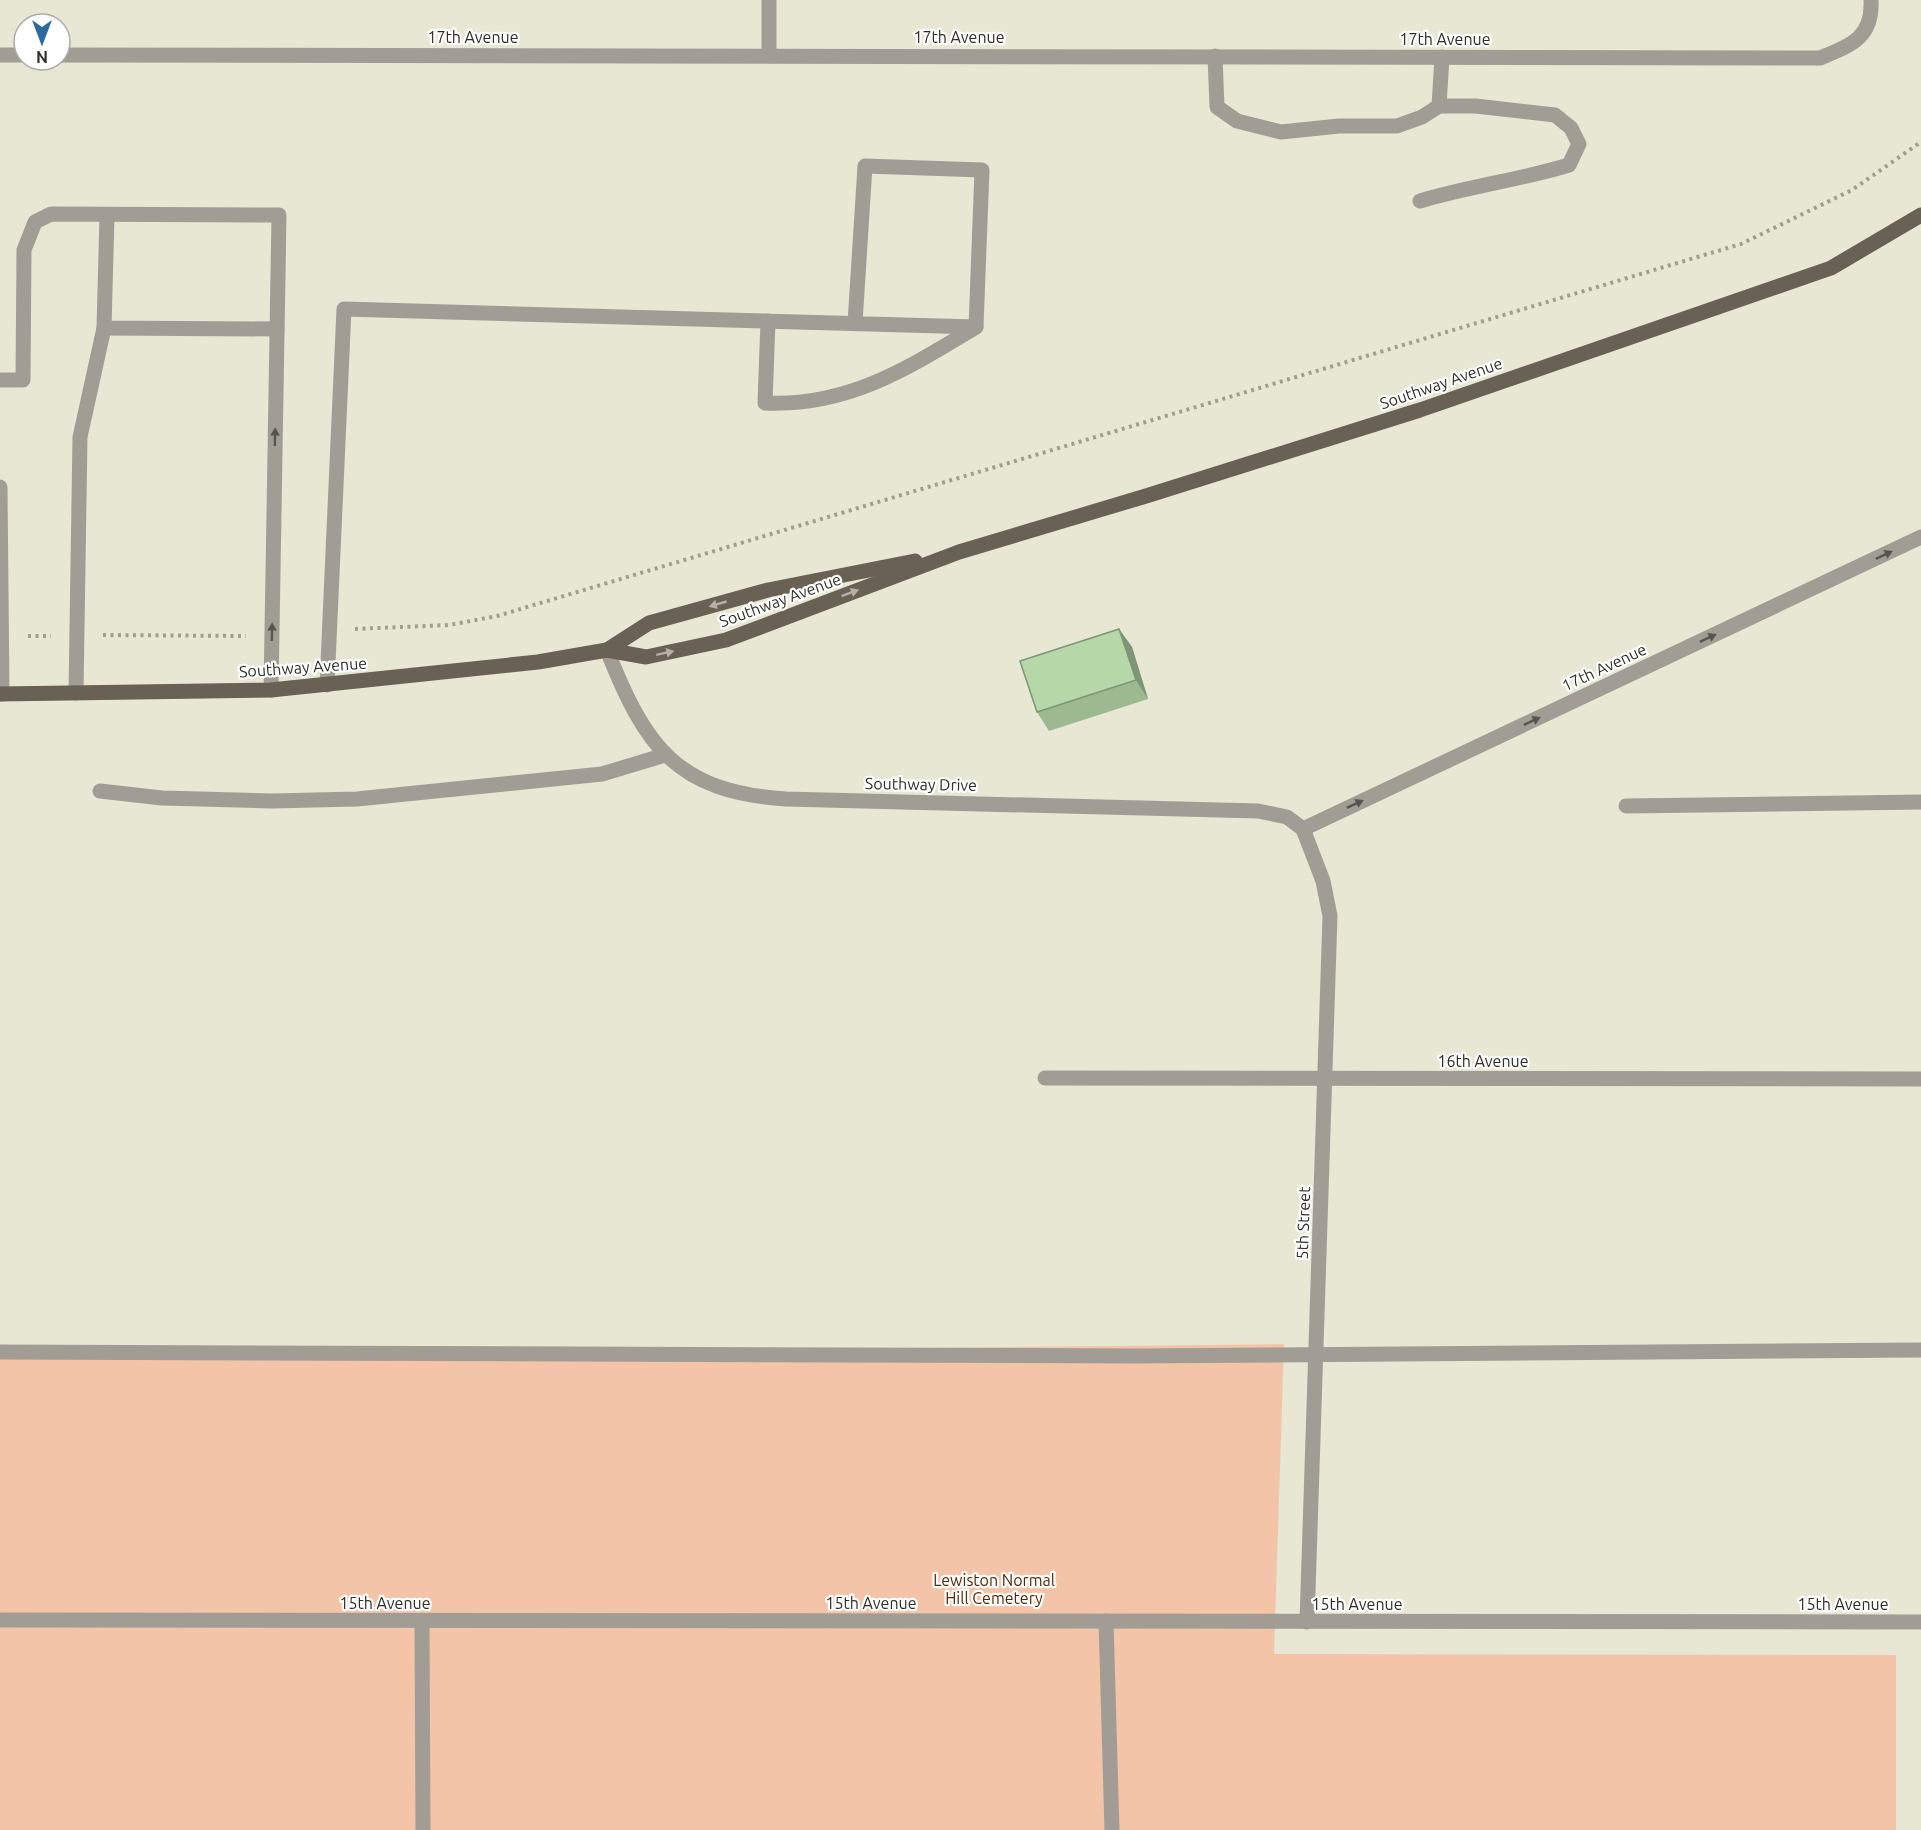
<svg xmlns="http://www.w3.org/2000/svg" width="1921" height="1830" viewBox="0 0 1921 1830" font-family="Ubuntu,sans-serif">
<rect width="100%" height="100%" fill="#e7e7d4"/>
<polygon fill="#f3c4a8" points="1284,1344 1274,1654 1896,1655 1896,1830 0,1830 0,1358"/>
<g fill="none" stroke-linecap="round" stroke-linejoin="round">
<g stroke="#9f9f91" stroke-width="4" stroke-dasharray="3 4.5" stroke-linecap="butt">
<polyline points="355,629 449,625 497,616 1741,244 1852,190 1921,142"/>
<polyline points="103,635 246,636"/>
<polyline points="28,636 51,636"/>
</g>
<g stroke="#a19d95" stroke-width="15">
<polyline points="0,55 24,55"/>
<path d="M60,55L1820,58C1851,45 1873,38 1871,0"/>
<polyline points="769,55 769,0"/>
<polyline points="1215,56 1217,107 1237,121 1281,132 1339,126 1397,126 1422,117 1439,106 1442,57"/>
<path d="M1420,201C1470,186 1520,180 1569,165L1579,144L1571,128L1555,115L1476,106H1439"/>
<polyline points="107,215 104,328 277,329"/>
<path d="M768,321L765,403C848,407 908,368 976,327"/>
<polyline points="0,380 23,380 24,250 35,222 51,214 279,215 271,690"/>
<polyline points="0,487 2,694"/>
<path d="M607,650C645,746 676,792 786,799L1258,811L1287,817L1303,829"/>
<polyline points="327,685 344,309 976,327 982,170 865,166 855,323"/>
<polyline points="76,693 80,437 104,328"/>
<polyline points="100,791 162,798 272,801 357,799 602,774 665,755"/>
<polyline points="1626,806 1921,802"/>
<polyline points="1303,829 1323,881 1330,916 1307,1622"/>
<polyline points="1303,829 1921,537"/>
<polyline points="1045,1078 1921,1079"/>
<polyline points="0,1352 1135,1356 1921,1350"/>
<polyline points="0,1620 1921,1622"/>
<polyline points="422,1621 423,1830"/>
<polyline points="1106,1621 1112,1830"/>
</g>
<g stroke="#686154" stroke-width="15">
<polyline points="607,650 649,623 768,590 915,561"/>
<polyline points="0,694 271,690 538,662 607,650 646,657 726,640 959,552 1146,496 1420,410 1831,268 1921,215"/>
</g>
</g>
<polygon fill="#9db990" points="1119,629 1132,647 1148,699 1049,731 1037,712"/>
<polygon fill="#7f9676" points="1119,629 1132,647 1148,699 1136,680"/>
<polygon fill="#b6d7a8" stroke="#7f9676" stroke-width="1.5" points="1119,629 1136,680 1037,712 1020,661"/>
<defs><path id="oneway-solid" d="M-6-.8H1V-3.2L6.5 0L1 3.2V.8H-6Z" transform="scale(1.5)"/></defs>
<g fill="#56564e">
<use href="#oneway-solid" transform="translate(275 437) rotate(-89)"/>
<use href="#oneway-solid" transform="translate(1884 555) rotate(-25)"/>
<use href="#oneway-solid" transform="translate(272 632) rotate(-89)"/>
<use href="#oneway-solid" transform="translate(1708 638) rotate(-25)"/>
<use href="#oneway-solid" transform="translate(1532 721) rotate(-25)"/>
<use href="#oneway-solid" transform="translate(1355 804) rotate(-25)"/>
</g>
<g fill="#b4b0aa">
<use href="#oneway-solid" transform="translate(850 593) rotate(-21)"/>
<use href="#oneway-solid" transform="translate(718 604) rotate(164)"/>
<use href="#oneway-solid" transform="translate(665 653) rotate(-12)"/>
</g>
<g text-anchor="middle" stroke-width="4.5" stroke-linejoin="round" paint-order="stroke">
<g font-size="16" fill="#2e2f27" stroke="#fff">
<text x="473" y="43">17th Avenue</text>
<text x="959" y="43">17th Avenue</text>
<text x="1445" y="45">17th Avenue</text>
<text transform="translate(1441 383) rotate(-19)" y="6">Southway Avenue</text>
<text transform="translate(780 600) rotate(-20)" y="6">Southway Avenue</text>
<text transform="translate(303 667) rotate(-4)" y="6">Southway Avenue</text>
<text transform="translate(1604 667) rotate(-25)" y="6">17th Avenue</text>
<text transform="translate(921 784) rotate(1)" y="6">Southway Drive</text>
<text x="1483" y="1067">16th Avenue</text>
<text transform="translate(1303 1223) rotate(-88)" y="6">5th Street</text>
<text x="385" y="1609">15th Avenue</text>
<text x="871" y="1609">15th Avenue</text>
<text x="1357" y="1610">15th Avenue</text>
<text x="1843" y="1610">15th Avenue</text>
</g>
<g font-size="16" fill="#572905" stroke="#fff">
<text x="994" y="1586">Lewiston Normal<tspan x="994" dy="18">Hill Cemetery</tspan></text>
</g>
</g>
<g transform="translate(42 42) rotate(180)"><circle r="28" fill="#ffffff" stroke="#abaca9" stroke-width="1.5"/>
<path d="M0-4.5L10 22L0 15L-10 22Z" fill="#2b69a0"/>
<text y="-9" font-size="16" font-weight="bold" text-anchor="middle" fill="#2e2f27">N</text>
</g>
</svg>
